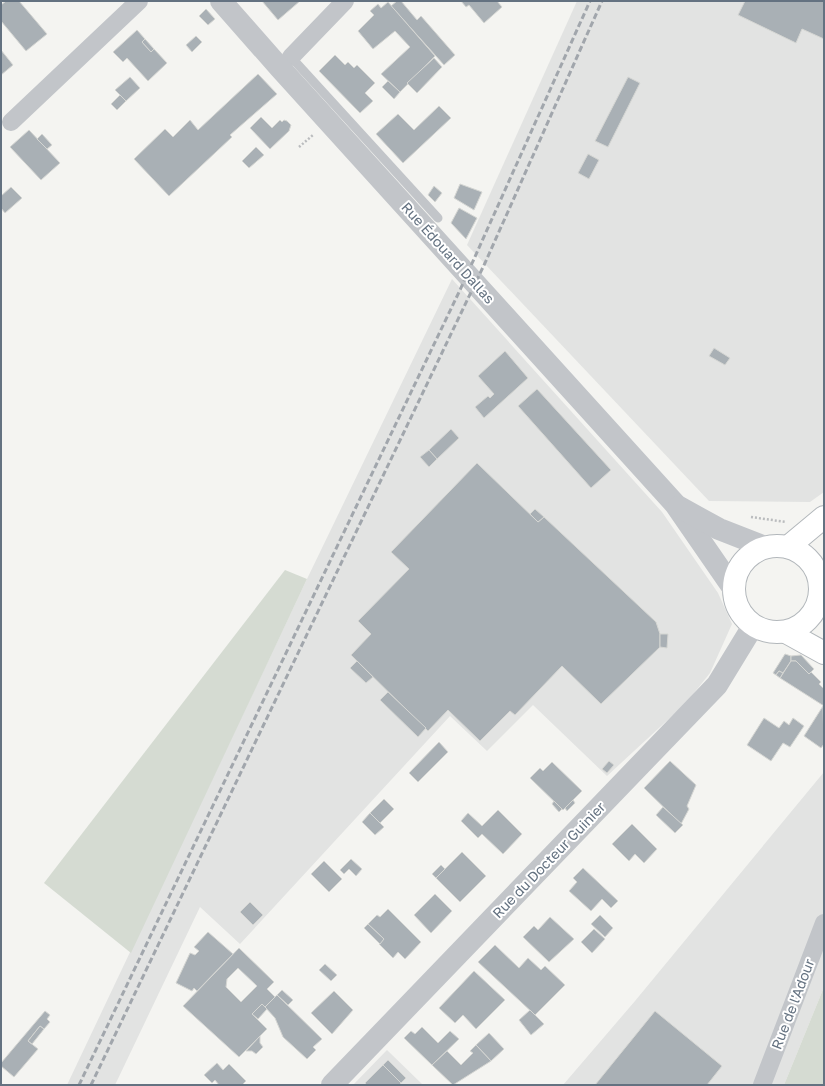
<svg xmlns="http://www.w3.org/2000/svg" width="825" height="1086" viewBox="0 0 825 1086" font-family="'Golos Text',sans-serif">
<rect width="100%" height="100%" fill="#f4f4f1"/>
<g fill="#e2e3e2">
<polygon points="577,1 824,1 824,492 810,502 709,501 467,245"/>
<polygon points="452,279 662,512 718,593 732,624 710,673 686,703 607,776 533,705 487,751 450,716 240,944 200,907 115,1085 67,1085 307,579"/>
<polygon points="824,772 824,987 784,1085 563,1085 635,1001"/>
<polygon points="387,1050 423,1085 353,1085"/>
</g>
<g fill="#d5dbd2">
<polygon points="285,570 307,579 131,953 44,883"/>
<polygon points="824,987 824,1085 784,1085"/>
</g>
<g fill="#a9b0b5" stroke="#d5d6d3" fill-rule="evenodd">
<polygon points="6,1 19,1 47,34 26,51 1,21 1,5"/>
<polygon points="262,1 300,1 278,20"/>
<polygon points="397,1 401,1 417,20 421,16 455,55 444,65 391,6"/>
<polygon points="461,1 497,1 502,7 484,23 469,5 466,7"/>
<polygon points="745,1 824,1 824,39 802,29 796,43 738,15"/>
<polygon points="388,2 435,56 400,92 381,74 410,47 395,31 373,49 358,31 374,15 370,11 378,4 381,8"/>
<polygon points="206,9 215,19 208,25 199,16"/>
<polygon points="137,30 145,39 142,42 151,52 154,49 167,63 148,81 127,58 123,62 113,52"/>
<polygon points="196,36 202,42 192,52 186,45"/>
<polygon points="145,39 154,49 151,52 142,42"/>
<polygon points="1,50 13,65 1,75"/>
<polygon points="335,55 345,65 348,62 354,68 357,65 375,83 365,93 373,101 360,113 319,71"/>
<polygon points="434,58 442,67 417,93 407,83"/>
<polygon points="258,74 277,94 230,135 232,137 169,196 134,159 165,129 173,137 190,120 198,130"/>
<polygon points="130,77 140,88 126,101 115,90"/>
<polygon points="628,77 640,83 608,147 595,141"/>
<polygon points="388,81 400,92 394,99 382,87"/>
<polygon points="120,95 126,101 117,110 111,104"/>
<polygon points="439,106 451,118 403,163 376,134 398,114 414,130"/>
<polygon points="261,117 272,128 280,120 282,122 284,120 287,121 291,125 289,131 270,149 250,128"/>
<polygon points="29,130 60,163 41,180 10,147"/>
<polygon points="42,134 52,145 47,149 37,139"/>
<polygon points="256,147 264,155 249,168 242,161"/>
<polygon points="588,154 599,160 589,179 578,173"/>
<polygon points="460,184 482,192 474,210 454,198"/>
<polygon points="434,186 442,193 435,202 428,195"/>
<polygon points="11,187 22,198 5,213 1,208 1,196"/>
<polygon points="459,208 477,218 466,239 451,223"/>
<polygon points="714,348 730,358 725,365 709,356"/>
<polygon points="505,351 528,378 484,418 475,407 488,396 490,398 494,394 478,376"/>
<polygon points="537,389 611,470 591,488 518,406"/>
<polygon points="451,429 459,438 437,459 429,450"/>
<polygon points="429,450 437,459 429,467 420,457"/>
<polygon points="477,463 538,522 544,517 656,622 660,634 660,647 601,704 562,666 515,715 510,711 480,741 448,710 428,731 351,655 371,634 358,621 409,569 391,552"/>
<polygon points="535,509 544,517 538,522 530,514"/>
<polygon points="660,634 668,634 667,648 660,647"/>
<polygon points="785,654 791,656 791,661 783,673 779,671 776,675 773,673"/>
<polygon points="801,655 814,669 809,674 796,661 791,661 791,656"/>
<polygon points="357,661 373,677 366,683 350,668"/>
<polygon points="791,661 796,661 809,674 811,672 821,682 819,684 824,689 824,706 780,678"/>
<polygon points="779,671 783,673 780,678 776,675"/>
<polygon points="388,692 426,728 418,737 380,700"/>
<polygon points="823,706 824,744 821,748 804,736"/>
<polygon points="764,718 779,728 784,721 789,725 793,718 804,726 790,747 783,743 771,761 747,745"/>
<polygon points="439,742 448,752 418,782 409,773"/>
<polygon points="609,761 614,765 607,773 602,769"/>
<polygon points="670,761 696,785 687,806 689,809 681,824 644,788"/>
<polygon points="552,762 582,791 563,810 530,778 540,768 543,771"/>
<polygon points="384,799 394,809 380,823 370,813"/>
<polygon points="573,800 575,803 567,811 565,808"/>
<polygon points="554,801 562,809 559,812 552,804"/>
<polygon points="663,807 683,825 675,833 656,815"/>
<polygon points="498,810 522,834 503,854 482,834 478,838 461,821 468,813 482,826"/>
<polygon points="370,813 384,827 375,835 362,822"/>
<polygon points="632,824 657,849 644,863 635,854 629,861 612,844"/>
<polygon points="462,852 486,876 460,902 436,878"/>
<polygon points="351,859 362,869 356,876 349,869 344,874 340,870"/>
<polygon points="324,861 342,879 329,892 311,874"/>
<polygon points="441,865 445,869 436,878 432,874"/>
<polygon points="583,868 618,901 611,908 602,899 591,911 569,891 577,882 573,878"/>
<polygon points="435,894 452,911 431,933 414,915"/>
<polygon points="250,902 263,915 253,925 240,912"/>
<polygon points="388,909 421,942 405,959 398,952 393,958 379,944 384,939 368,924 377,915 380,917"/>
<polygon points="600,915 613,928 605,937 591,924"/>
<polygon points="550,917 574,939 549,962 523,937 534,926 538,930"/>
<polygon points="368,924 384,939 380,944 364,928"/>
<polygon points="594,929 605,939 592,953 581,942"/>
<polygon points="208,932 233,954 197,991 194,988 192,991 176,983 190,953 195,955 199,951 194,947"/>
<polygon points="495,945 519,968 528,958 541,970 545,966 565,985 535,1015 478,962"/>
<path d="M239,948L274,982L267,989L275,997L265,1007L262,1004L252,1014L267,1029L239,1057L183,1006ZM238,968L257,986L241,1002L226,987L227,979Z"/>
<polygon points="325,964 337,975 331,981 319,970"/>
<polygon points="474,971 505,1000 476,1029 463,1015 455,1023 439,1008"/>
<polygon points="282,990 293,1000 288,1005 277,995"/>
<polygon points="334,991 353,1010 332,1034 311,1013"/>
<polygon points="277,995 322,1039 313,1047 316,1050 307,1059 283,1037 275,1018 265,1007"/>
<polygon points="262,1004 267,1009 258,1019 252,1014"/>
<polygon points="530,1010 544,1024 531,1035 519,1020"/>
<polygon points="45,1011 50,1015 47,1019 50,1022 44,1029 40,1026 28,1041 38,1049 14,1077 1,1066 1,1063"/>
<polygon points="655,1011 722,1066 707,1085 595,1085"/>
<polygon points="40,1026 44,1029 32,1044 28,1041"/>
<polygon points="422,1027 438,1043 450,1031 459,1039 432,1065 404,1038 411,1031 415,1034"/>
<polygon points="489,1033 504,1049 491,1061 476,1045"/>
<polygon points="260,1036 260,1043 263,1047 256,1054 252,1051 246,1051"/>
<polygon points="476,1045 491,1061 453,1085 432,1065 447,1051 461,1065 473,1053 470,1051"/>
<polygon points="388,1060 406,1078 401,1083 383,1065"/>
<polygon points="217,1063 223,1070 229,1064 246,1081 242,1085 219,1085 215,1080 212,1083 204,1075"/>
<polygon points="383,1065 401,1083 399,1085 367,1085 365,1083"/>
</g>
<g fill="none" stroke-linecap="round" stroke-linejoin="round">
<g stroke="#b2b7bb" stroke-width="24">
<g id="secondary">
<circle cx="777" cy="589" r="43"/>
<polyline points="788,547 824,517"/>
<polyline points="786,632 824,653"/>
</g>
</g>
<g stroke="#babcbe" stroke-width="2.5" stroke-dasharray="2 2" stroke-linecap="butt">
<polyline points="299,147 313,135"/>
<polyline points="751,517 786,522"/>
<polyline points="820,589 824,589"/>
</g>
<polyline stroke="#c2c5c9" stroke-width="9" points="291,57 438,218"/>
<g stroke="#c2c5c9" stroke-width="18">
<polyline points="291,57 345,1"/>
<polyline points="11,122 139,1"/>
<polyline points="762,1085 824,923"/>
</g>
<g stroke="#c2c5c9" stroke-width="22">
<polyline points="221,1 280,68 675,504 733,588"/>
<polyline points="679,507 719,529 765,547"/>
<polyline points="332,1085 717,685 753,626"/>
</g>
<use href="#secondary" stroke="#fff" stroke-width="22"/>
<g stroke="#a1a6ac" stroke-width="3" stroke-dasharray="6 3" stroke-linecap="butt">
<polyline points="79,1085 460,290 590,1"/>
<polyline points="91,1085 485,263 602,1"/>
</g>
</g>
<g text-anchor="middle" stroke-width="4" stroke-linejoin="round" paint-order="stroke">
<g font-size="14" fill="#647281" stroke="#fff">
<text transform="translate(448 253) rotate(48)" y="5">Rue Édouard Dallas</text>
<text transform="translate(549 860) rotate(-46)" y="5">Rue du Docteur Guinier</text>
<text transform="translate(793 1004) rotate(-69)" y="5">Rue de l'Adour</text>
</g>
</g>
<rect width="825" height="1086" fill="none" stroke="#647281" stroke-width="4"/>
</svg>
